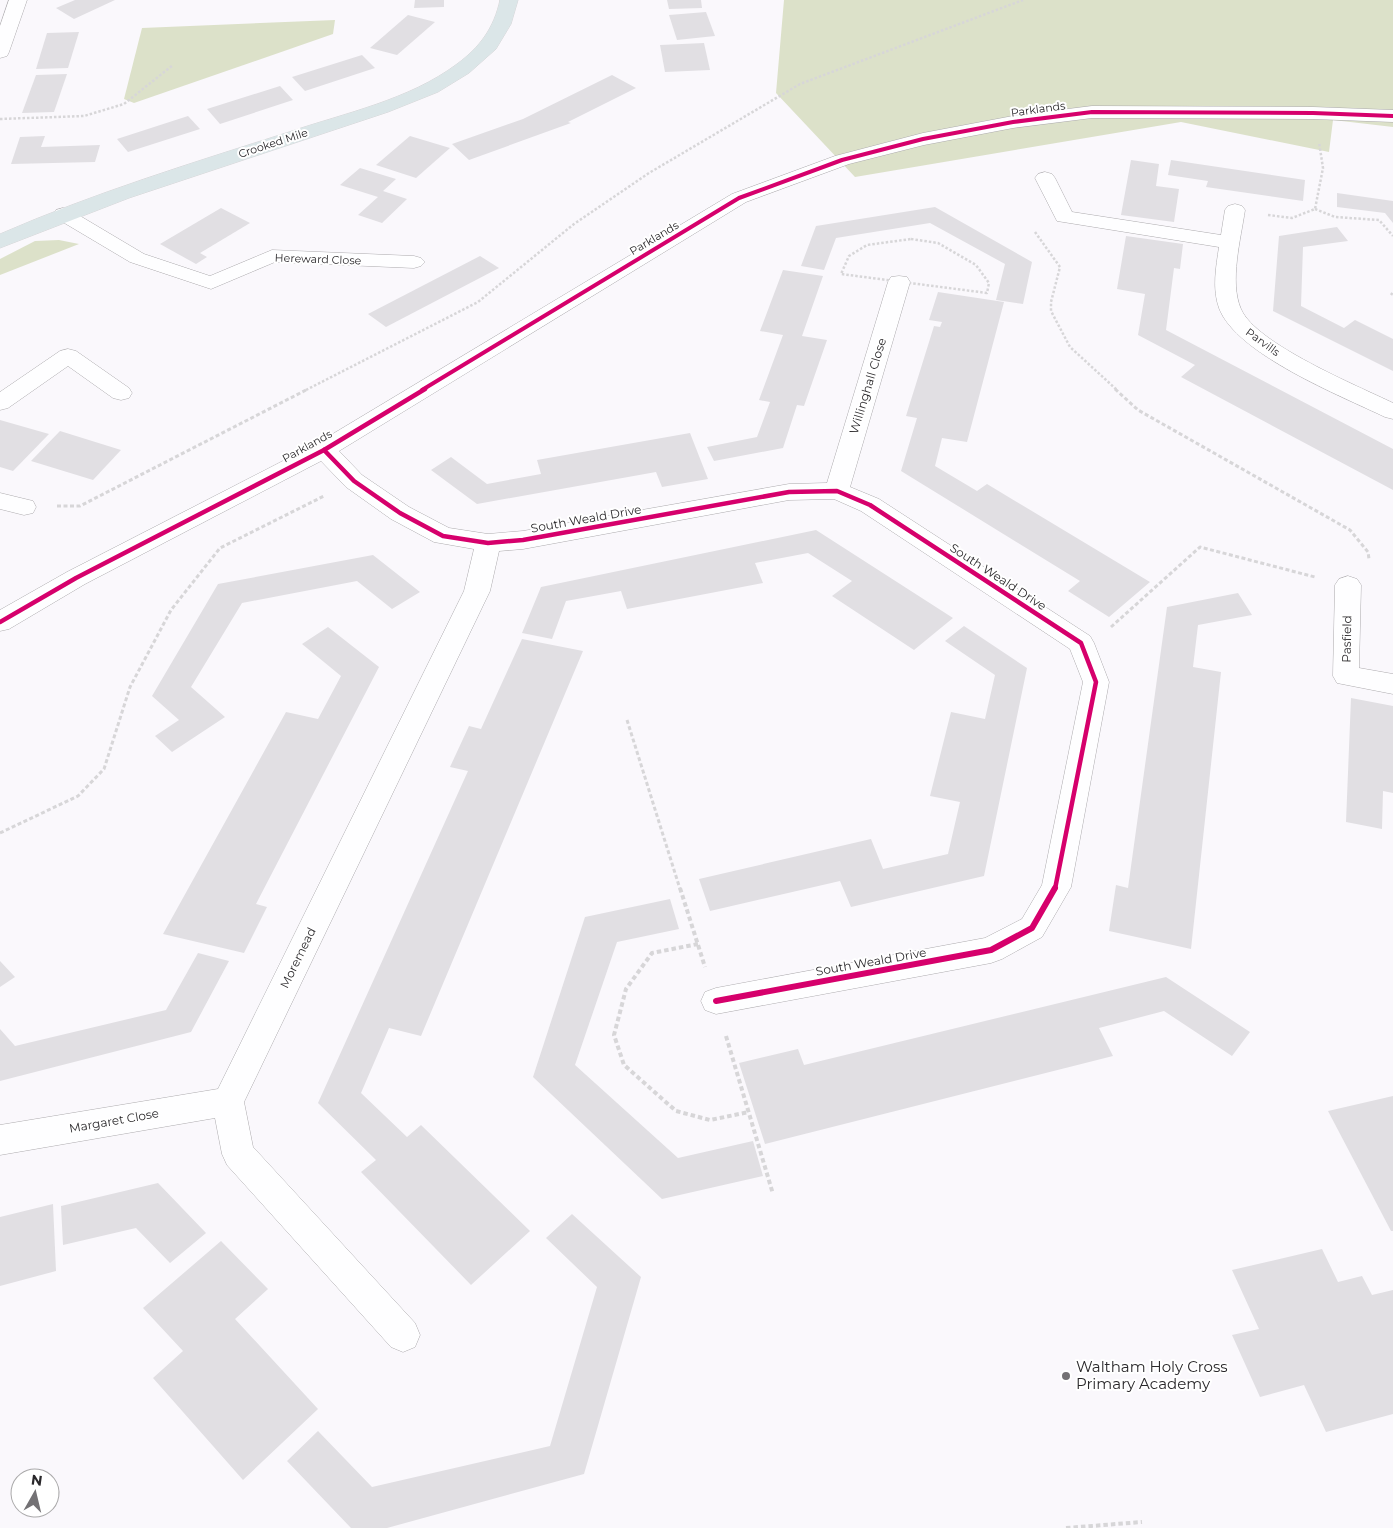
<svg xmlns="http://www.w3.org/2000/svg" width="1393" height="1528" viewBox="0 0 1393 1528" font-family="Montserrat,sans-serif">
<rect width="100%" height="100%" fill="#faf8fc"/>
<g fill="#dce1c9">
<polygon points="784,0 1393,0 1393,127 1333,120 1329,152 1181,122 855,177 776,93"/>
<polygon points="335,20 333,34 134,103 124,99 142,28"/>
<polygon points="59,240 79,244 0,275 0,259 35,241"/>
</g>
<g fill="#e1dfe3">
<polygon points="75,0 115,0 74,19 56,8"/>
<polygon points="415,0 444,0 444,7 414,8"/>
<polygon points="667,0 701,0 702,8 669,9"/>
<polygon points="706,12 715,36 677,40 669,15"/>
<polygon points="408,15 435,22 397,55 370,48"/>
<polygon points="79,32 68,68 36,69 47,33"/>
<polygon points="704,43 710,70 665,72 660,45"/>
<polygon points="362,55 375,68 305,91 292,77"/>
<polygon points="67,74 54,112 22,113 36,75"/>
<polygon points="612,75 636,88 568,122 571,123 469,160 452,144 523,119"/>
<polygon points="280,86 293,100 220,124 207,109"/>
<polygon points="188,116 200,129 128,152 117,139"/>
<polygon points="45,136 41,147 100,145 95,162 11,164 20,137"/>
<polygon points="410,136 450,148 416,178 376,165"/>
<polygon points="1131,160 1159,164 1156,186 1179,189 1174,222 1121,215"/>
<polygon points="1171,160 1305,180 1303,201 1206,187 1208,181 1168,175"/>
<polygon points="360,168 396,179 383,191 407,199 382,223 358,215 378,197 340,185"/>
<polygon points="1337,193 1393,201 1393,223 1385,213 1337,207"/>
<polygon points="935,207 1032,262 1023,304 996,300 1005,264 930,223 836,238 824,270 801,266 816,226"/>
<polygon points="221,208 250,223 200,253 207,257 196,264 160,244"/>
<polygon points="1337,227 1348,241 1303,247 1301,306 1344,328 1355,320 1393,339 1393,371 1273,311 1279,236"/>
<polygon points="1126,236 1183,244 1180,269 1174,268 1166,330 1393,449 1393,490 1181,377 1195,365 1138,335 1145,294 1117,289"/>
<polygon points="480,256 499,268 386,327 368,314"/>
<polygon points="783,270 823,276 802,336 827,340 804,406 797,405 783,448 714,461 707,447 757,437 770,402 759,400 783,335 760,331"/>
<polygon points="938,292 1004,302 967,442 942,438 935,466 977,491 987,484 1150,582 1109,617 1068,591 1080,581 901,471 917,418 906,416 934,326 940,327 942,322 929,320"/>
<polygon points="0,420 49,434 13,471 0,467"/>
<polygon points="60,431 121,450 93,480 31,461"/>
<polygon points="690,433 708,479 662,487 656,472 477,504 431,470 451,457 487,484 541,474 537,460"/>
<polygon points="816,530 953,618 914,650 832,596 852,581 808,553 755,563 763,583 627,609 621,591 566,601 552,639 522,633 541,587"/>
<polygon points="373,555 420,592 392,609 357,581 242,603 191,687 225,717 172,752 155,736 179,720 152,696 218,584"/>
<polygon points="1238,593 1252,615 1198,625 1193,667 1221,672 1191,949 1109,931 1116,885 1128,888 1167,607"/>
<polygon points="964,626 1027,668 984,876 851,907 840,881 710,911 699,879 871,839 883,869 948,854 960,802 930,796 951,712 985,719 995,675 945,641"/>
<polygon points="328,627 379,667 256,904 267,907 244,953 163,934 286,712 318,719 341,676 302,644"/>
<polygon points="522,639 583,651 421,1036 389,1028 361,1093 407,1137 421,1125 530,1231 471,1285 361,1172 376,1160 318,1103 468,771 450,767 469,726 481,729"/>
<polygon points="1351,698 1393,706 1393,793 1383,791 1382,829 1346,822"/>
<polygon points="670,899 679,929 617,942 575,1065 678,1158 753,1141 763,1176 662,1199 533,1077 585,917"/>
<polygon points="198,953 229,961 191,1032 0,1081 0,1029 15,1046 166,1010"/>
<polygon points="0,961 15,977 0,987"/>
<polygon points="1166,977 1250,1032 1232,1056 1164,1011 1099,1028 1113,1056 765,1144 739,1063 798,1049 804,1065"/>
<polygon points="1393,1096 1393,1231 1391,1231 1328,1111"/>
<polygon points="158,1183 206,1233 170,1263 136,1228 63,1245 61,1206"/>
<polygon points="53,1204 56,1271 0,1286 0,1217"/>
<polygon points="572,1214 641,1277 584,1474 387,1528 351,1528 287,1461 318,1431 372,1487 550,1446 597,1287 546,1238"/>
<polygon points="221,1241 268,1289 235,1319 318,1409 243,1480 153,1378 183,1351 143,1308"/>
<polygon points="1322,1249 1338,1282 1362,1276 1372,1295 1393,1290 1393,1414 1326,1432 1304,1385 1260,1397 1232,1335 1259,1329 1232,1270"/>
</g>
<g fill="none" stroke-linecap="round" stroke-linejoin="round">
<g stroke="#adabae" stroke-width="1">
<g id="minor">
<polygon points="9,0 27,0 9,52 7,56 0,58 0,26"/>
<polygon points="1092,106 1313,107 1393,110 1393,122 1313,119 1092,118 1013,128 924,145 849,164 746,202 339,451 362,475 409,507 449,528 488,534 523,531 789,484 827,483 888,282 891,277 899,276 907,277 910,282 850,487 879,499 1090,636 1094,643 1109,682 1071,887 1042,937 1002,959 991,963 716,1014 705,1010 701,1001 705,992 716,988 985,938 1022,919 1042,885 1083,682 1070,649 861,511 834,499 789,500 523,549 499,551 490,591 244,1102 253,1147 415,1323 420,1335 415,1347 403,1352 391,1347 227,1165 222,1154 215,1118 0,1155 0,1125 218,1089 464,591 474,549 434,542 391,519 346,487 321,461 85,584 9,629 0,631 0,610 67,572 316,444 732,194 835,156 923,133 1013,116"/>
<path d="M1045,172L1052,174L1055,178L1072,212L1221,235L1225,210L1228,206L1235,204L1242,206L1245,210C1241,238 1229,282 1241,309C1256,344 1358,386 1393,403V419L1385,417C1341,396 1236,354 1219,308C1212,289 1216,267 1219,247L1057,221L1035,178L1038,174Z"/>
<polygon points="63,208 70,210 144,254 210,276 272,250 414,256 421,258 425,262 421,266 414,268 275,262 211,289 130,262 56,218 53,214 56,210"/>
<polygon points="68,349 76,351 129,388 132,393 129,398 121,400 113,398 68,366 8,408 0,410 0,392 60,351"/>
<polygon points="0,493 33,501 36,507 33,513 24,515 0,509"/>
<polygon points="1348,576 1357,579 1361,585 1359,668 1393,674 1393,694 1337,683 1333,676 1335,585 1339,579"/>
</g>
</g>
<g stroke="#d7d6d8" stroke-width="1">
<path id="major" d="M500,0H518L511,24L496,49L469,73L438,92L388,112L129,198L0,248V234C94,193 192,163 289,132C345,113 409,100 457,64C480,47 494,28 500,0Z"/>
</g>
<g stroke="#d7d6d8" stroke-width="2.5" stroke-dasharray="2.5 2" stroke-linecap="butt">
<polyline points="0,119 84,116 124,104 173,65"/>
<polyline points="1315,209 1335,217 1379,220 1393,236"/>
<polyline points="1268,215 1292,218 1315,209 1323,168 1319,142"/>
<polyline points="1035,232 1060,267 1051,302 1051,311 1070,347 1117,390"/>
<polygon points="911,239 938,243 976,265 989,283 987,293 841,274 849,256 867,245"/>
<polyline points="1391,295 1393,292"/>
<polyline points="306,390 478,302 574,224 649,173 800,84 1023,0"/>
</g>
<g stroke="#d7d6d8" stroke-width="3" stroke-dasharray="4 2.5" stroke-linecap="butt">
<polyline points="1115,389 1138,410 1350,530 1368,552 1369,559"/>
<polyline points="57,506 80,506 308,389"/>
<polyline points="1111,627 1200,547 1315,577"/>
<polyline points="627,720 680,889"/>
<polyline points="0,833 78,796 104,769 130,687 171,610 220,548 324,496"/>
</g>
<g stroke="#d7d6d8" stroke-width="4" stroke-dasharray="4.5 3" stroke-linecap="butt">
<polyline points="680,888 705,967"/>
<polyline points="698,944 652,953 626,989 614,1035 624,1065 676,1111 710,1120 749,1112"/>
<polyline points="726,1036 773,1194"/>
<polyline points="1066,1528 1142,1522"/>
</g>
<use href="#minor" fill="#fefeff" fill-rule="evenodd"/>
<use href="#major" fill="#dbe6e8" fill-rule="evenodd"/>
<g stroke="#fff" stroke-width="6">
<polyline id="cycleway-far2" points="422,390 739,198 842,160 923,139 1013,122 1092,112 1313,113 1393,116"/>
</g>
<g stroke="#fff" stroke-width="8">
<g id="cycleway-far1">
<polyline points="324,450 354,481 400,513 443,536 488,543 523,540 789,492 837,491 870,505 1081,643 1096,682 1055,889"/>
<polyline points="0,622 76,578 324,450 425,389"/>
</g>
</g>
<g stroke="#fff" stroke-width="9">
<polyline id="cycleway" points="716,1001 991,950 1032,928 1055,888"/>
</g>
<use href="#cycleway-far2" stroke="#d6006c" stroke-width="4"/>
<use href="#cycleway-far1" stroke="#d6006c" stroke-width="4.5"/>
<use href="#cycleway" stroke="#d6006c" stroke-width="6"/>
</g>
<circle fill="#737174" stroke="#fff" stroke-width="2" cx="1066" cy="1376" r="5"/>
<g text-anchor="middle" stroke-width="4" stroke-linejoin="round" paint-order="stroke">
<g font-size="11" fill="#2a282b" stroke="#fff">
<text transform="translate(1038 109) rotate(-8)" y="4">Parklands</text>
<text transform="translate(273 143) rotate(-18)" y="4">Crooked Mile</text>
<text transform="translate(654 238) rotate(-31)" y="4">Parklands</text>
<text transform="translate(318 259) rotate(2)" y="4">Hereward Close</text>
<text transform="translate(1263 342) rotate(36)" y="4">Parvills</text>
<text transform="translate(307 446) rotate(-29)" y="4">Parklands</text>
</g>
<g font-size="12" fill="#2a282b" stroke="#fff">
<text transform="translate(868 386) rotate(-73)" y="4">Willinghall Close</text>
<text transform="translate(586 519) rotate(-10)" y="4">South Weald Drive</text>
<text transform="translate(998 577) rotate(33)" y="4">South Weald Drive</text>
<text transform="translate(1347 639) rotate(-89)" y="4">Pasfield</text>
<text transform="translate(298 958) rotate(-64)" y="4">Moremead</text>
<text transform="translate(871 962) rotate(-10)" y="4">South Weald Drive</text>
<text transform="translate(114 1121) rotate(-10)" y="4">Margaret Close</text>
</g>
<g font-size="15" fill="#2a282b" stroke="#fff" text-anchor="start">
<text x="1076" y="1372">Waltham Holy Cross<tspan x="1076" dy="17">Primary Academy</tspan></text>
</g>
</g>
<g transform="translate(35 1493) rotate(8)"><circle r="24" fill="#ffffff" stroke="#aaa9aa"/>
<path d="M0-4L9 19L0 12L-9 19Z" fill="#737174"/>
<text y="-8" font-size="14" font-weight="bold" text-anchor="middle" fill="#2a282b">N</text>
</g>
</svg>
